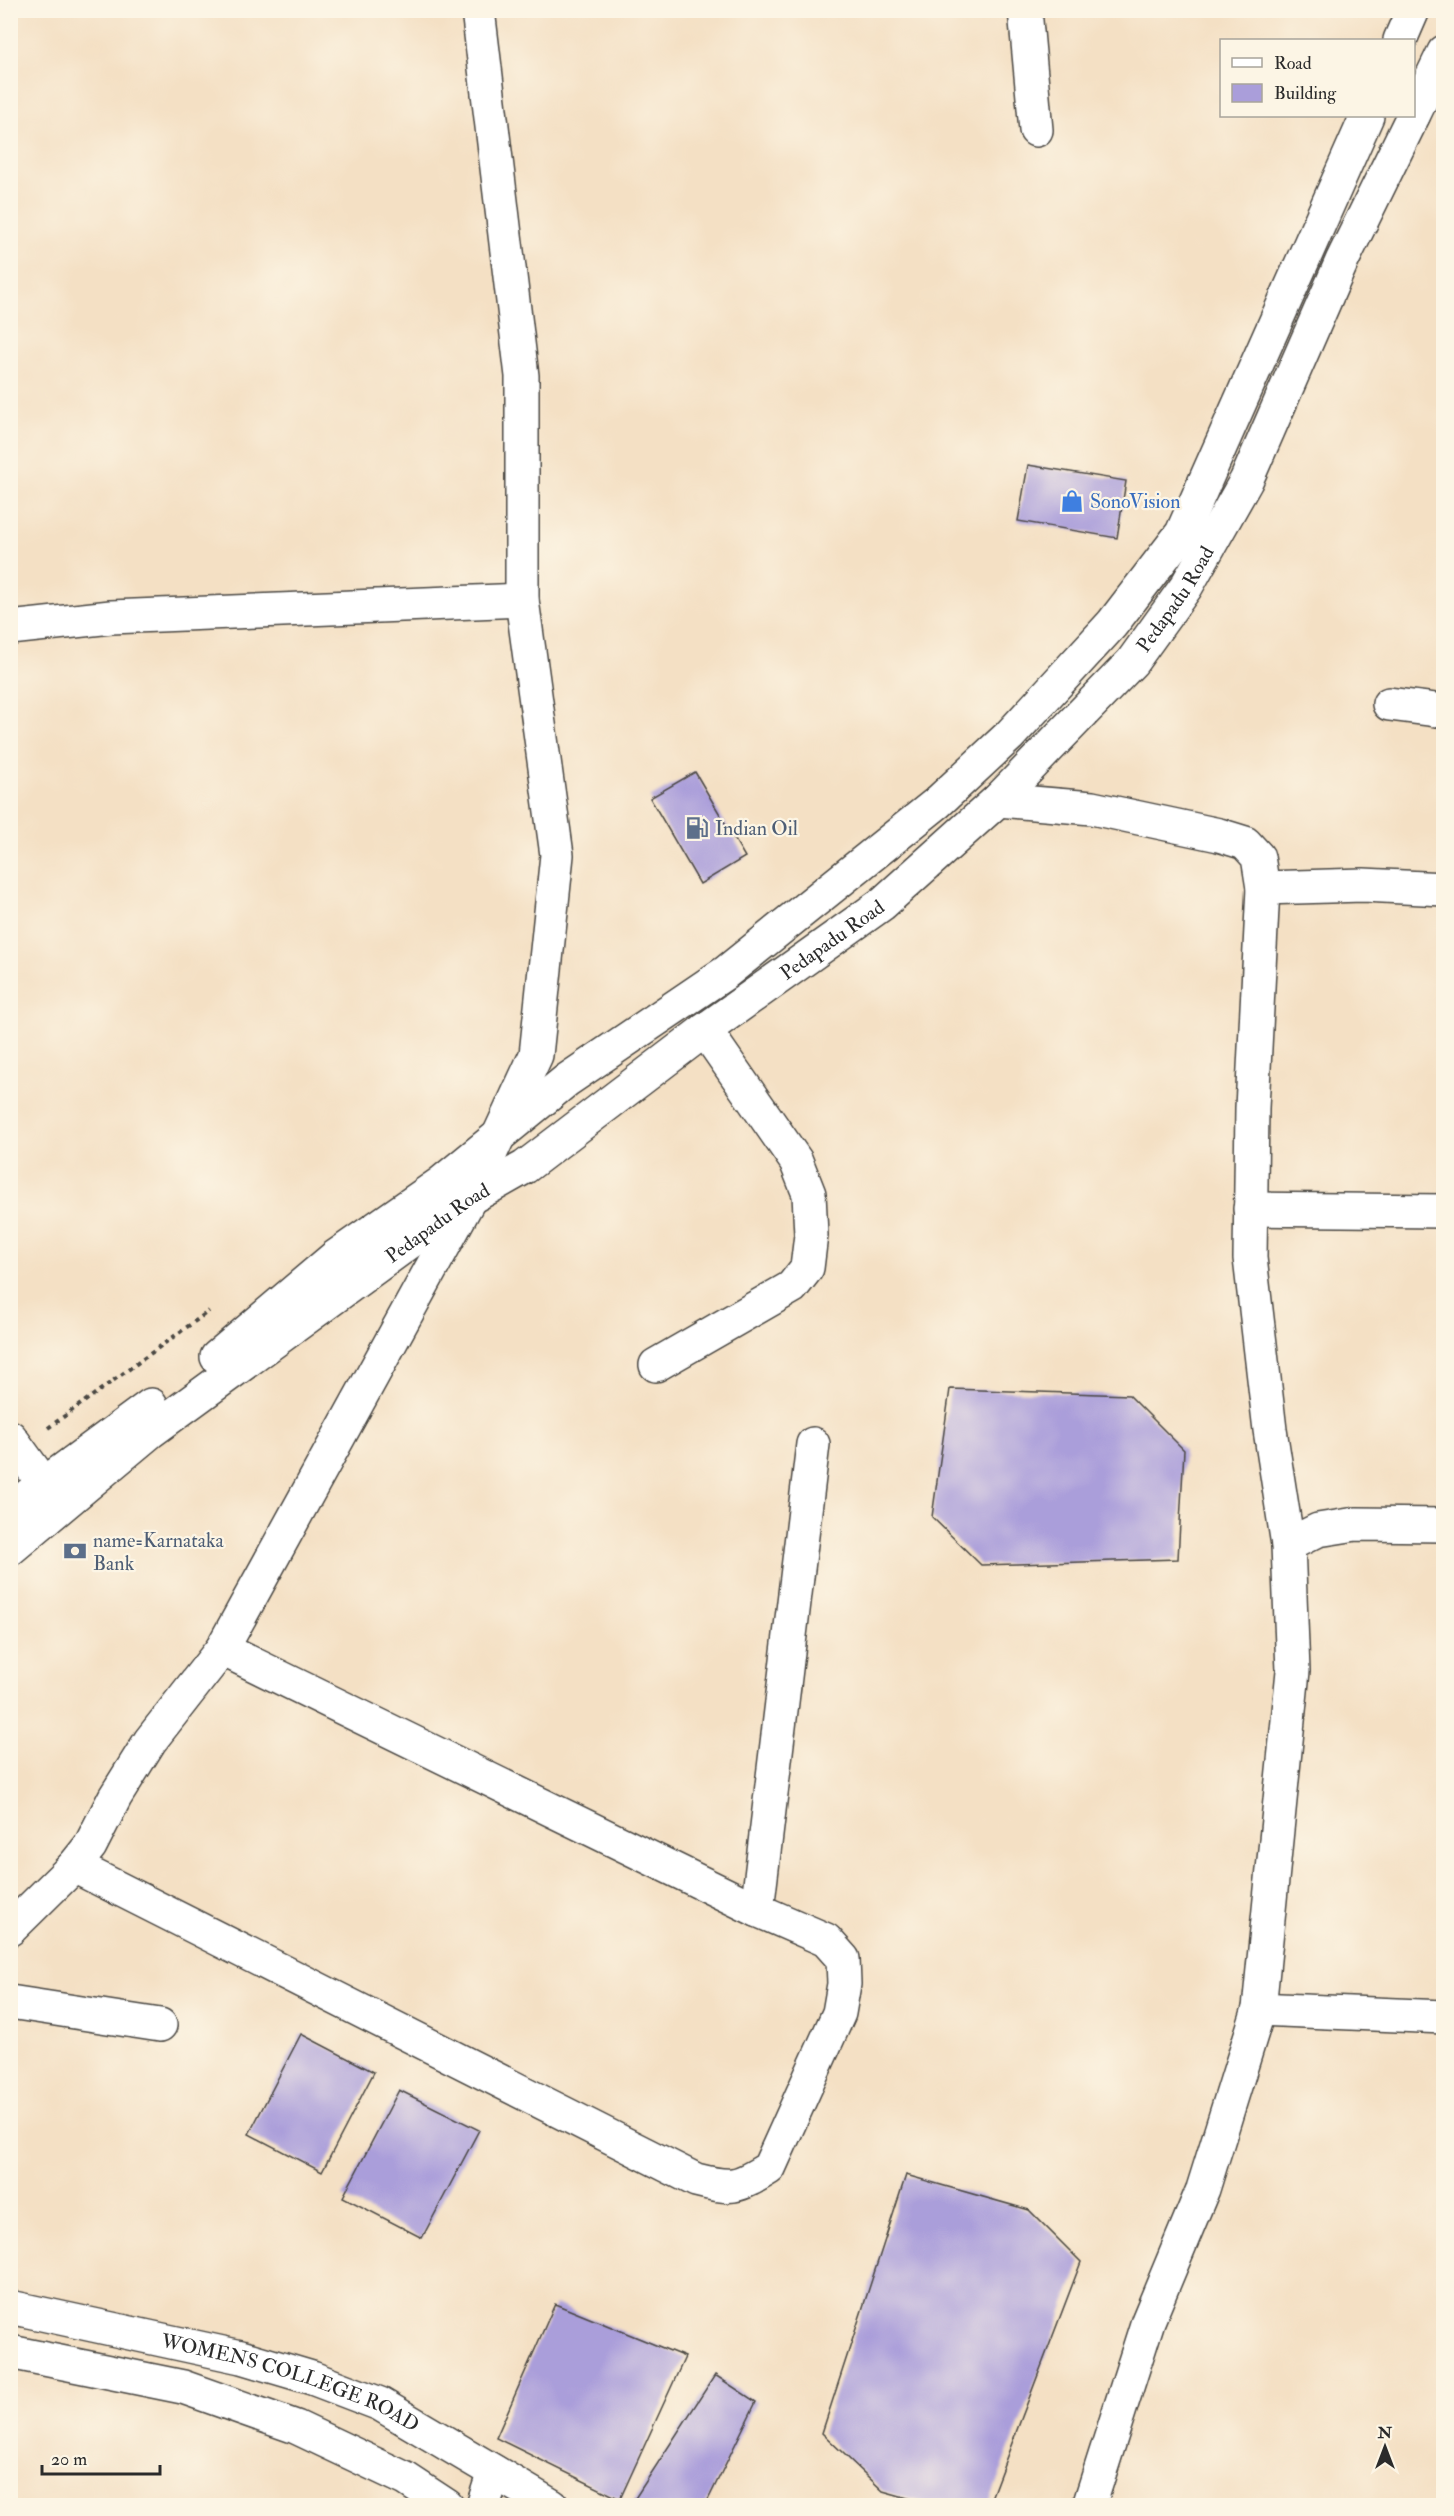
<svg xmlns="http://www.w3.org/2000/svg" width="1454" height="2516" viewBox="0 0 1454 2516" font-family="'IM FELL Double Pica',serif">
<rect width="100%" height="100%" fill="#fcf5e5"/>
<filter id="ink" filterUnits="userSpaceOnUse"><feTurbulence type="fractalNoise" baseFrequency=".0167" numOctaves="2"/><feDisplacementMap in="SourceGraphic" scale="12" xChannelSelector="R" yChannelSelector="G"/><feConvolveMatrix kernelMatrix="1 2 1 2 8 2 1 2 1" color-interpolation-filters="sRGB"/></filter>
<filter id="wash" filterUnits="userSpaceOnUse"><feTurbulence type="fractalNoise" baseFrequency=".008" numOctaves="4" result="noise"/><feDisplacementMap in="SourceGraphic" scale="24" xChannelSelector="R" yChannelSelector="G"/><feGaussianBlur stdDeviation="1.35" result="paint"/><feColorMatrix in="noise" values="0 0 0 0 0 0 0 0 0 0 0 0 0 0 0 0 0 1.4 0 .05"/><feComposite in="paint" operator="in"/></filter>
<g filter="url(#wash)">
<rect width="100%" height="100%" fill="#f4e0c4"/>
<g id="blocks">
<g fill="#aa9eda">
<polygon points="1028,465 1126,481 1117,538 1018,521"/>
<polygon points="695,772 745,857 700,884 650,798"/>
<polygon points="950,1389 1129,1395 1184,1450 1178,1559 981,1565 932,1517"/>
<polygon points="301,2034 374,2072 322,2172 249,2134"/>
<polygon points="399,2090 479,2130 422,2238 343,2197"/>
<polygon points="906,2175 1029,2210 1081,2262 988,2506 936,2506 883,2491 822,2433"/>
<polygon points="555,2304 685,2357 620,2499 496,2438"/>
<polygon points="715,2375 756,2402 705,2506 630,2506"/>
</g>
</g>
</g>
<g filter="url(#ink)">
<use href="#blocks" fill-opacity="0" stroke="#494642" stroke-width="1.5"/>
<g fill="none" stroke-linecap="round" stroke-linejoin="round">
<g stroke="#494642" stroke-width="36">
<g id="minor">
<polyline points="1025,10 1036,130"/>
<polyline points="10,628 111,617 522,600"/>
<polyline points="1389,704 1444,711"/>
<polyline points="998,800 1092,808 1219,835 1245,843 1258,857 1263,888 1252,1108 1250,1258 1270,1430 1288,1545"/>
<polyline points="1263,888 1363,885 1444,889"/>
<polyline points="1250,1209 1444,1211"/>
<polyline points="656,1365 792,1287 807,1268 811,1235 809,1194 796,1161 705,1030"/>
<polyline points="10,1437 44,1484"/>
<path d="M74,1866L696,2180C732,2189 737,2188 769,2168L839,2013L844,1984L843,1959L826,1940L757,1910L222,1649"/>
<polyline points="757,1910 813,1444"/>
<polyline points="10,1929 74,1866 90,1846 115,1797 150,1741 222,1649 470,1198 536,1055 557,855 522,600 522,376 478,10"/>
<polyline points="10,2002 160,2025"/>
<polyline points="1259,2009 1444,2017"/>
<polyline points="483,2506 494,2472"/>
<polyline points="1089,2506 1148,2321 1203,2189 1259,2009 1293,1671 1288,1545 1318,1530 1356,1524 1444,1525"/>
</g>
</g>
<g stroke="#494642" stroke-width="36">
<g id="major">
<polyline points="1400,40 1413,10"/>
<polyline points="1414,114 1444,52"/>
<polyline points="217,1357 335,1257 441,1183 567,1080 725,973 937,803 1009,736 1112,624 1182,533 1367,116"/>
<polyline points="10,1509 151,1405"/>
<path id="s1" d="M10,1549L150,1432L470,1198L525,1167L705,1030L882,904L998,800L1132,662L1186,587L1246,481L1342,261L1413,116"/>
<path id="s2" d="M10,2307L241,2357L312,2378L380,2404L552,2506"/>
<polyline points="10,2352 183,2387 296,2427 406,2479 447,2506"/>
</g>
</g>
<polyline stroke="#494642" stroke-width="4" stroke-dasharray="4.5 4.5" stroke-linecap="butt" points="48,1428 209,1311"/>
<use href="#minor" stroke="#fff" stroke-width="33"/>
<use href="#major" stroke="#fff" stroke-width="33"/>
</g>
</g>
<defs>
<g id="shop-bare" transform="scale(1.8)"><path d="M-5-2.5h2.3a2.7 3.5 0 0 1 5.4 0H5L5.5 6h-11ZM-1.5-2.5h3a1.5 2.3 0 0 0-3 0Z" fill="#3f7fe0" stroke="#fcf5e5" stroke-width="2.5" paint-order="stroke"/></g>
<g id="fuel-bare" transform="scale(1.8)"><path d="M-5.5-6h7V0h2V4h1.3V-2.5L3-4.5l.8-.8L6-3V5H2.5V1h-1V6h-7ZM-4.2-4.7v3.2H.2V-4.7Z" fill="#5c6f8a" stroke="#fcf5e5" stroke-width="2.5" paint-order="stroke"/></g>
<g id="bank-bare" transform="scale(1.8)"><path d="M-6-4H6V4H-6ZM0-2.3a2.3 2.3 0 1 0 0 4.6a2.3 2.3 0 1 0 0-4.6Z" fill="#5c6f8a" stroke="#fcf5e5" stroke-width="2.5" paint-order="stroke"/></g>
</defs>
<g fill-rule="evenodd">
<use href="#shop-bare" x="1072" y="501"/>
<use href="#fuel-bare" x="697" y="828"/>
<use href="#bank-bare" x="75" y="1551"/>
</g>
<g text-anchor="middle" stroke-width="4.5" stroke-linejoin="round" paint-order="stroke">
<g font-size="20" fill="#366cbe" stroke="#fcf5e5" text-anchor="start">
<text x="1090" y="508">SonoVision</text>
</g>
<g font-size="20" fill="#2b2b2b" stroke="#fcf5e5">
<text dy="7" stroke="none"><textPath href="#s1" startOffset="1510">Pedapadu Road</textPath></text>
<text dy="7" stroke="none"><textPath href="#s1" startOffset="1024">Pedapadu Road</textPath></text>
<text dy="7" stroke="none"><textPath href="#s1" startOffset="538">Pedapadu Road</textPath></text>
<text dy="7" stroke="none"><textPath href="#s2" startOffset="291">WOMENS COLLEGE ROAD</textPath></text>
</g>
<g font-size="20" fill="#4e5e75" stroke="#fcf5e5" text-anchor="start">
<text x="715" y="835">Indian Oil</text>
<text x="93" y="1547">name=Karnataka<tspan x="93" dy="23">Bank</tspan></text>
</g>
</g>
<rect width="1454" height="2516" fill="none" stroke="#fcf5e5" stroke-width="36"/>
<rect x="1220" y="39" width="195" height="78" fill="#fcf5e5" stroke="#a8a49b" stroke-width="1.5"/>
<rect x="1232" y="58" width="30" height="9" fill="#ffffff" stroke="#a8a49b" stroke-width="1.5"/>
<text x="1274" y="69" font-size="18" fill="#2b2b2b">Road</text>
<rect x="1232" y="84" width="30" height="18" fill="#aa9eda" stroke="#a8a49b" stroke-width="1.5"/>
<text x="1274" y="99" font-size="18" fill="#2b2b2b">Building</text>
<g transform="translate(1385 2447)" stroke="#fcf5e5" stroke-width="4.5" paint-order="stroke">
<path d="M0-4.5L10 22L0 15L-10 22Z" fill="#2b2b2b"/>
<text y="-9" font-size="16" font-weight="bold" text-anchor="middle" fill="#2b2b2b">N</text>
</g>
<path d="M42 2465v9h118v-9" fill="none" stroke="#2b2b2b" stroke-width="3"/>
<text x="51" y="2465" font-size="18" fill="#2b2b2b" stroke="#fcf5e5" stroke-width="4.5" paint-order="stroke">20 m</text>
</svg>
